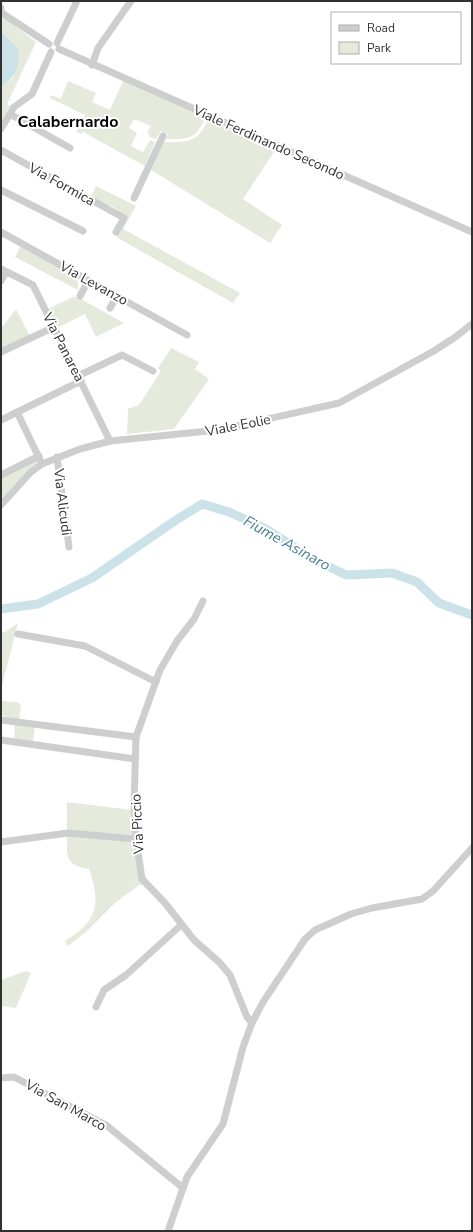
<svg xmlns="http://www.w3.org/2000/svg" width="473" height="1232" viewBox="0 0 473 1232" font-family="'Nunito Sans',sans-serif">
<rect width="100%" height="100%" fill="#fff"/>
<g fill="#e6eadd">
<polygon points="1,15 36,42 7,104 10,106 1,122 1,87 14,77 6,36 1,31"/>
<path d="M68,81L96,93L92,102L110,110L123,81L206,117C195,140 189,139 166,139L168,134L161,131L156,139L149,137L150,135L147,133L151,126L134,119L129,128L137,133L131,146L143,152L150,140L155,142L145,166L83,132L81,134L76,132L85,115L50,98L51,95L61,99Z"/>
<path d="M209,119L276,149L243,199L282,225L270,243L151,170L164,142C190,142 196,143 209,119Z"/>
<polygon points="96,186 136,206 123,229 240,293 233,303 116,237 126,217 112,206 107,206 91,197"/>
<polygon points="21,245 70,272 78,282 78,290 15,257"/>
<polygon points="73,297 81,299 124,323 96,337 85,314 57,328 48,309"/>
<polygon points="16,309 30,336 1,350 1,324 3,326"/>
<polygon points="171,348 199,362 195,369 209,379 174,429 127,434 128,409 139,405 161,371 158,368"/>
<polygon points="34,461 37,461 38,464 1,502 1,477"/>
<polygon points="18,623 2,686 1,689 1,632 5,632"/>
<polygon points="1,701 17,702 21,705 19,721 8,718 1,714"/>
<polygon points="15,723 35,726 33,743 14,740"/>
<polygon points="67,802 133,810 134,835 67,831"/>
<path d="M67,834L133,841L136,846H133V850H136L143,885H139L115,903L87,931L68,946L65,941C98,921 101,904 89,869C64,865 67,856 67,834Z"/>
<polygon points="26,971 31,973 16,1008 1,1006 1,980"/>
</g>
<path fill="#cbe2e9" d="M1,31L19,50C18,71 18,74 1,87Z"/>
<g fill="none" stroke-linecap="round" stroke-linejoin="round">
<polyline stroke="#cbe2e9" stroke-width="9" points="1,609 38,604 92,578 176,520 202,504 229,512 266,529 313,559 346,575 392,573 417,582 439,603 472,615"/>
<g stroke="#cecece" stroke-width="7">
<polyline points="1,8 1,12 5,15 49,44"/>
<polyline points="57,43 77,1"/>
<polyline points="59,49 472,232"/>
<polyline points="92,65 98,48 131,1"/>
<polyline points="10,114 70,148"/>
<polyline points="1,129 14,107 32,94 51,52"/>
<polyline points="1,150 124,218 116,232"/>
<polyline points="1,190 83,231"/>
<polyline points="134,198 163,136"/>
<polyline points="1,232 187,335"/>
<polyline points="1,269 33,285 110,441"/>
<polyline points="1,281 6,272"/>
<polyline points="80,296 88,281"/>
<polyline points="110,308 117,296"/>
<polyline points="1,352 54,327"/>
<polyline points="78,376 122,355 153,371"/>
<polyline points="17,412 42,464"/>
<polyline points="1,420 81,381"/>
<polyline points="57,457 69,547"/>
<polyline points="1,475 39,456"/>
<polyline points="1,505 31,472 42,464 80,449 110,441 218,430 339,403 432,352 454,338 472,324"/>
<polyline points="203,601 194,619 177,641 160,670 136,737 134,805 136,839 142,879 165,903 194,940 219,962 230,975 247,1017 252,1023"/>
<polyline points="18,634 85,646 156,682"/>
<polyline points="1,720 136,737"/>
<polyline points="1,740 135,759"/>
<polyline points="1,842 68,833 136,839"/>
<polyline points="96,1007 104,990 126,975 181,925"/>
<polyline points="1,1078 14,1077 106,1125 183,1188"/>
<polyline points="168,1231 187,1177 223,1124 243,1047 252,1023 263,1002 305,939 315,930 351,914 372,908 422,899 433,891 472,848"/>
</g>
</g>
<g text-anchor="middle" stroke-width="4" stroke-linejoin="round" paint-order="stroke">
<g font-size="14" fill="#313131" stroke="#fff">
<text transform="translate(269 142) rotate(24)" y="5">Viale Ferdinando Secondo</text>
<text transform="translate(62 184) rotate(29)" y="5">Via Formica</text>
<text transform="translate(94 283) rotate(29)" y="5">Via Levanzo</text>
<text transform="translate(64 347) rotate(63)" y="5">Via Panarea</text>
<text transform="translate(238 425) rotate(-11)" y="5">Viale Eolie</text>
<text transform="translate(63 502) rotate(83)" y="5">Via Alicudi</text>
<text transform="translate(137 824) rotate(-93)" y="5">Via Piccio</text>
<text transform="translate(66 1105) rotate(29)" y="5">Via San Marco</text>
</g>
<g font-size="15" font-style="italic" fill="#437d8f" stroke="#fff">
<text transform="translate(287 543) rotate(29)" y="5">Fiume Asinaro</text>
</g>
<g font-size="16" font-weight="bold" fill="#000" stroke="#fff">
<text x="68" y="127">Calabernardo</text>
</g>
</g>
<rect width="473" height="1232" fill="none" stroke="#313131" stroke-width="4"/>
<rect x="331" y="12" width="130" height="52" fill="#ffffff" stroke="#adadad"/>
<rect x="339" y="25" width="20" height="6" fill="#cecece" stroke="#adadad"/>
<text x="367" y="32" font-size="12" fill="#313131">Road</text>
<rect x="339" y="42" width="20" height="12" fill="#e6eadd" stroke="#adadad"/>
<text x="367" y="52" font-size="12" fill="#313131">Park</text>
</svg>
